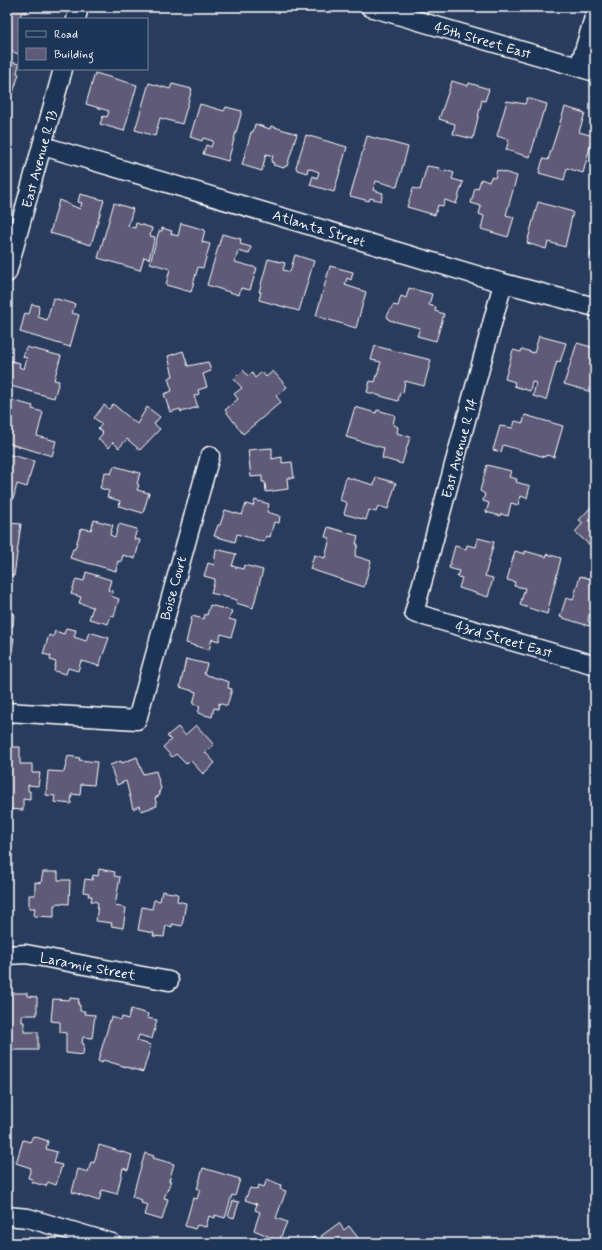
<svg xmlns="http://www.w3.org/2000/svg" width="602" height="1250" viewBox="0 0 602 1250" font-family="Mynerve,sans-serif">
<rect width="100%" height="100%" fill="#2a3c5d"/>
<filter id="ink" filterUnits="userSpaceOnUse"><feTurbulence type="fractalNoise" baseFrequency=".025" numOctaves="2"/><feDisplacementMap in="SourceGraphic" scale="8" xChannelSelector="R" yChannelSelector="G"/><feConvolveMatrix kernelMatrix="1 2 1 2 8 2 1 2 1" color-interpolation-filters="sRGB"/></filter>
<g filter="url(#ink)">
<g fill="#5e5a77" stroke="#fff">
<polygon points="7,7 28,7 26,13 22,12 19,19 19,54 7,50"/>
<polygon points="7,61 19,64 17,73 19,74 13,93 10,92 7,102"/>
<polygon points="95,73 137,85 124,131 100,124 103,116 107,117 109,111 86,104"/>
<polygon points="452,81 468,86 469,83 489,89 485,101 482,100 473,139 453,134 455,124 439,119"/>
<polygon points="149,83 170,89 172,84 192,89 182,124 160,118 155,136 135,130"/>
<polygon points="527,98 547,104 545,112 543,112 530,157 506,150 509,140 497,136 507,101 525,104"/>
<polygon points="200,104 224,111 226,107 242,111 228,161 203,154 206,145 211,147 213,141 203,138 202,141 190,137"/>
<polygon points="565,107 585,113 579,132 593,136 583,173 567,168 564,180 539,173 543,159 548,160"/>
<polygon points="255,124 270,129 271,126 297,134 287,166 285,166 284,168 273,165 274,163 271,162 273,156 266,154 262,171 242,165 251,132 253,132"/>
<polygon points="306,135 347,147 334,192 310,185 313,176 317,178 319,172 308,168 307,173 297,170 296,167"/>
<polygon points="367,136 408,147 397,187 376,181 373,190 383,193 381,201 370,198 369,201 350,196"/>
<polygon points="427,166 440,168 439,170 445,172 445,170 454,173 452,179 463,182 456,204 445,200 443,206 438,205 435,215 407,207 413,188 420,190"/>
<polygon points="497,170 517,176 506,215 514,217 508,237 481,229 484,216 479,214 481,206 471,203 475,188 478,189 481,179 489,182 491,177 495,178"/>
<polygon points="80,194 104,200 91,245 50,233 59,200 80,209 82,203 78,202"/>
<polygon points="538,202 573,212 565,247 548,242 546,249 527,243"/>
<polygon points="114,203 133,209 128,226 135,228 136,223 152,228 150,236 155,237 149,259 144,257 140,270 98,258"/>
<polygon points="181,223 205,230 202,242 210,244 203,268 198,267 191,292 166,285 170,269 150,263 159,231 162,231 162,228 172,231 171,234 178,236"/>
<polygon points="222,234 241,239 240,244 251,247 249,254 238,251 235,262 257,268 250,290 241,288 239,295 207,285"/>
<polygon points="595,240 595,258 590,256"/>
<polygon points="295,255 314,261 299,311 259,300 261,292 259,292 268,259 285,263 283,270 290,272"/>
<polygon points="330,266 353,272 351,280 347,278 345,285 366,292 356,328 316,316"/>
<polygon points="409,288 432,294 429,305 436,307 435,311 444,314 436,341 417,336 420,328 389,320 387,316 393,305 398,306 401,296 406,298"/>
<polygon points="53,298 75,304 72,313 79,315 70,347 20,332 25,313 29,314 32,304 39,306 38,317 47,320"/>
<polygon points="539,336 566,343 560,362 557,361 546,400 533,396 536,383 532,382 530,391 514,386 515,382 505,379 513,350 521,352 522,349 534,353"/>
<polygon points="577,343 595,348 595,393 564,384"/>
<polygon points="375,346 431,360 424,386 405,381 403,393 400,392 398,401 367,392 370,381 375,382 381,362 371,360"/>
<polygon points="26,347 61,356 54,380 59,381 54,398 7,385 7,377 11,361 20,363 19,367 24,369 27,358 23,357"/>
<polygon points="183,351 188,366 208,362 211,371 203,374 207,387 198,390 199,394 194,396 198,407 181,412 180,409 170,412 164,394 172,391 168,378 173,376 168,356"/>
<polygon points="243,370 248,376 252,373 255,378 262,372 266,377 273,371 287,387 276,396 281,402 243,434 225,410 238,399 234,394 242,388 234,379"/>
<polygon points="7,399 33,406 32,409 43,412 37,436 56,441 52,456 7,443 7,427 9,428 11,421 7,419"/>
<polygon points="113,404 137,424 147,407 160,417 154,424 160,429 140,450 127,439 119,448 113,442 109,448 98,439 103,433 98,429 102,424 94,418 104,405 109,409"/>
<polygon points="355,407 376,413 377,410 395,415 393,425 398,427 397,433 410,437 402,464 382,458 384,448 346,437"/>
<polygon points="525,415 563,426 554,457 546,455 545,457 503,445 501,452 493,450 500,426 513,428 515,421 523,423"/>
<polygon points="272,448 272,459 282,457 282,463 292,462 294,478 287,478 288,489 266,492 265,482 262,482 262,476 251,477 248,450"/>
<polygon points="7,454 34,461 27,487 17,484 13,500 7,499"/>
<polygon points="487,465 511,471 509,477 517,479 516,482 530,486 527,498 520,496 518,505 511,503 508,516 501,514 500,516 486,512 489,503 483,501 485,494 480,491"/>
<polygon points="114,466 140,473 137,484 139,485 137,490 149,493 143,513 119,506 120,501 107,497 109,491 100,488 105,472 111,474"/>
<polygon points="346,477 374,485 376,477 396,483 388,509 378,506 376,512 369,510 366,520 344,514 347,503 340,500"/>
<polygon points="255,500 269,504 267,512 280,516 279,523 274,522 270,537 266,536 264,542 237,534 235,542 214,536 218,525 220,525 225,510 242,515 246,504 253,506"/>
<polygon points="595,503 595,544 592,547 575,532 583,523 579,520"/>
<polygon points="94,520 113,525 110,535 115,537 119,524 137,529 134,539 140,540 135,559 123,555 121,562 118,561 116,571 70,558 73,549 75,549 81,528 91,530"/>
<polygon points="7,523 21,524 14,576 7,575"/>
<polygon points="328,527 358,536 356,544 358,544 355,556 371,561 364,587 310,569 314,555 325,558 330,538 325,537"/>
<polygon points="478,538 494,542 485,576 493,578 488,597 459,588 462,578 457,577 459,571 449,568 455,546 466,549 467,545 476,547"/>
<polygon points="216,549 236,554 232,566 243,569 244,565 263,570 253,608 236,603 237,600 211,593 215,579 204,576 208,563 214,565"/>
<polygon points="515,551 525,554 525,551 546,557 547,554 561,558 547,614 520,605 525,588 514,586 515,582 507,580"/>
<polygon points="86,572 111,580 108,590 113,591 111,596 119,599 114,616 111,615 108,624 89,619 93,607 79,603 81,597 71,594 76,579 84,581"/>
<polygon points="580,576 595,580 595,616 589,615 588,621 590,622 589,626 560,617 566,598 573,600"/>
<polygon points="210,605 232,611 229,619 236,621 231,637 221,634 219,641 212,639 209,650 186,643 192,616 204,619 205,614 207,615"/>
<polygon points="7,613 14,614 13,626 9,626 7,637 14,638 10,662 7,662"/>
<polygon points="66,628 76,630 74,637 86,641 89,632 109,638 99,666 81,661 78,671 68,668 66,674 54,671 56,662 50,660 51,656 43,654 49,635 53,637 55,631 64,634"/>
<polygon points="186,659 207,664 204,674 229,682 228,688 232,689 227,706 219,703 218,709 214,708 212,717 198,713 200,706 193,704 196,692 180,687"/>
<polygon points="196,725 214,745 205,752 215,763 203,774 190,760 186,764 176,754 172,757 163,747 171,740 167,736 178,727 185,735"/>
<polygon points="7,747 20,747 20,764 32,764 32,773 40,773 38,786 28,785 28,791 30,791 30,800 23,799 23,810 7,809"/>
<polygon points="68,756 80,758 79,760 97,762 94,785 81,784 80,795 72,794 71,804 54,802 55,796 46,795 48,771 64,772"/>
<polygon points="137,757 143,774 156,771 161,789 159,791 160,795 155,798 157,806 141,811 139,806 133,809 126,781 117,785 110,765 121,761 122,763"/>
<polygon points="99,869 115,872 114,876 120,877 115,906 126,908 123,928 111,926 112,923 96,921 98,904 97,902 91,901 92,896 88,896 89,893 83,892 85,879 92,880 93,875 98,876"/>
<polygon points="43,872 58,872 58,880 70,880 69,904 57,903 57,905 54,905 54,917 34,916 35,908 29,908 29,895 35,895 35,882 41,883"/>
<polygon points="162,891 178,894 177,901 186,903 182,926 172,924 172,927 166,925 164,937 153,936 154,933 138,930 142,907 152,909 154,900 160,901"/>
<polygon points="9,993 27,993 27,996 37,997 37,1015 22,1015 22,1022 24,1022 24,1032 38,1032 38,1050 7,1050 7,1003 9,1003"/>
<polygon points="70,998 79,999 78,1005 80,1005 80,1011 85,1011 84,1014 95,1015 92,1038 83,1037 82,1043 84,1044 83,1055 66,1053 66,1033 60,1032 60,1022 51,1021 53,999 70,1000"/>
<polygon points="131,1009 148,1014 147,1018 157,1020 152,1039 139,1035 137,1041 151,1045 143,1072 103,1060 102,1063 98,1061 111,1017 121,1020 122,1017 128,1019"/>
<polygon points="33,1136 48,1141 46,1149 57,1152 54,1163 62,1165 56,1185 48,1182 46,1186 31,1182 32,1179 28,1178 31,1168 16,1163 23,1140 30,1142"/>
<polygon points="99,1145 132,1155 128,1170 123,1168 117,1194 102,1190 99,1201 72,1192 78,1169 88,1172 91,1162 94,1163"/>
<polygon points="145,1153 154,1156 153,1158 174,1164 169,1181 171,1181 164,1198 168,1199 162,1220 145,1215 148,1205 141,1203 142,1200 132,1197"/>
<polygon points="203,1168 240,1179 235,1196 232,1195 225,1218 215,1215 215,1218 209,1216 206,1227 197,1225 195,1229 185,1226 193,1198 197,1199 200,1189 197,1189"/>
<polygon points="267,1179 281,1185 280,1189 286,1191 276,1218 287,1222 279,1241 254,1230 260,1212 255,1210 257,1204 245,1200 250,1188 257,1190 259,1185 264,1187"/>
<polygon points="233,1201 239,1202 234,1218 228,1216"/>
<polygon points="339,1223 344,1230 349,1226 362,1243 327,1243 321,1236"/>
<polygon points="314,1237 319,1243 305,1243"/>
</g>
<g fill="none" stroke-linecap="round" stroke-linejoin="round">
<g stroke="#fff" stroke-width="21">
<g id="minor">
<polyline points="370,7 595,72"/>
<polyline points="76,19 79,7"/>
<polyline points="579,67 595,14"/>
<polyline points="43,146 503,283 595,307"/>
<polyline points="7,273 63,69"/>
<polyline points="503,283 414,613 595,665"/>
<polyline points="7,712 137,720 210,456"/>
<polyline points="7,955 26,954 169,981"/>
<polyline points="7,1216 28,1218 112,1243"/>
</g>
</g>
<use href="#minor" stroke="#1d3557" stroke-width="18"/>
</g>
</g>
<g text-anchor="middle" stroke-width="3" stroke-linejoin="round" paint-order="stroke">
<g font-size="14" fill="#fff" stroke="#1d3557">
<text transform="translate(483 40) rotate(16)" y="5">45th Street East</text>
<text transform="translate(39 159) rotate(-75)" y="5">East Avenue R 13</text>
<text transform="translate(319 228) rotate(17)" y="5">Atlanta Street</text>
<text transform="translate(459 448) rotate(-75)" y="5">East Avenue R 14</text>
<text transform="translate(173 588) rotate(-75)" y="5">Boise Court</text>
<text transform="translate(504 639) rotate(16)" y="5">43rd Street East</text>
<text transform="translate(88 966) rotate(11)" y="5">Laramie Street</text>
</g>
</g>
<rect width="602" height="1250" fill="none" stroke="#1d3557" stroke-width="24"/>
<rect x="12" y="12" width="578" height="1226" fill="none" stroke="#fff" stroke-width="1.5" filter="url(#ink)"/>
<rect x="18" y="18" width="130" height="52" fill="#1d3557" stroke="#77869a"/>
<rect x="26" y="31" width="20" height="6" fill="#1d3557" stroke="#77869a"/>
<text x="54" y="38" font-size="12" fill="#ffffff">Road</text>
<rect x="26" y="48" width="20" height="12" fill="#5e5a77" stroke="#77869a"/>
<text x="54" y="58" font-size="12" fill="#ffffff">Building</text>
</svg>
